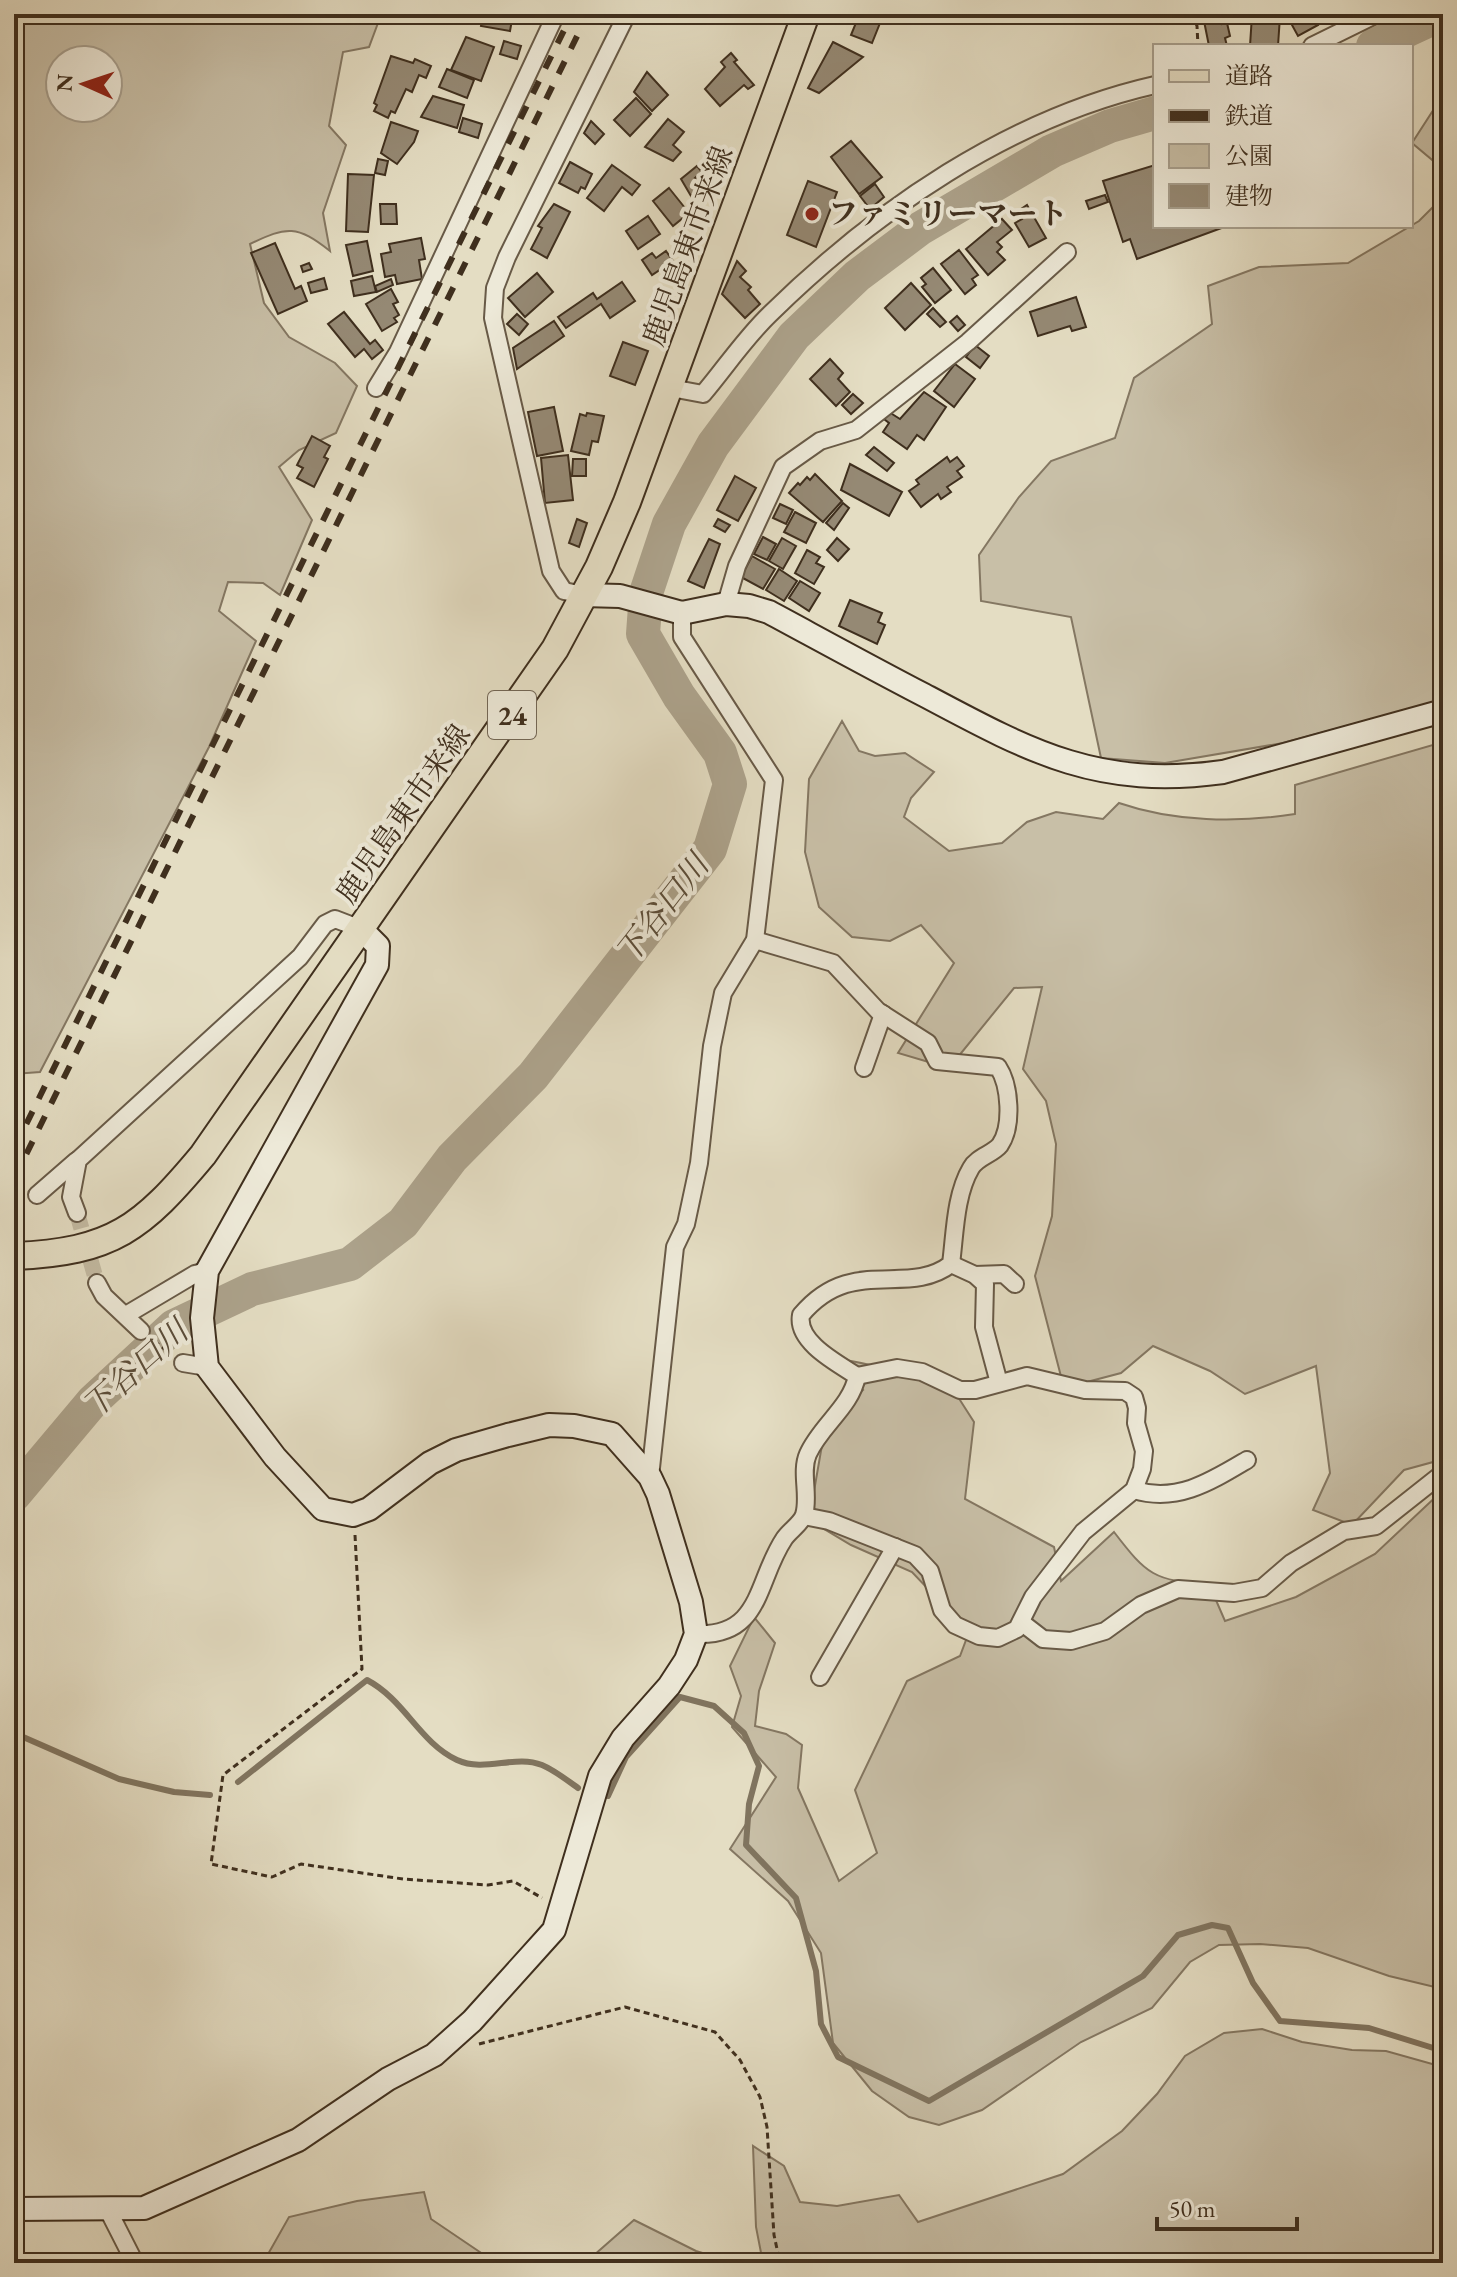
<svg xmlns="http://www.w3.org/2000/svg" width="1457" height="2277" viewBox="0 0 1457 2277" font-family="'EB Garamond','Noto Serif JP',serif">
<rect width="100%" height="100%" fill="#e4ddc3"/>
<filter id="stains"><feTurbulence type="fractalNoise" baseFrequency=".0025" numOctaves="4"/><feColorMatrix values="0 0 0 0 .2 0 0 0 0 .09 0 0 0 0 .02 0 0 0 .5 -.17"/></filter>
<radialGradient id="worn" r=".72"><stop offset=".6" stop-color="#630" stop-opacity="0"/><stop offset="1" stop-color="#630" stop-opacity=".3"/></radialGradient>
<g fill="#c8bfa7" stroke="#847762" stroke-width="2" fill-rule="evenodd">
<path d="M14,14H371L378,23L369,47L343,52L329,126L346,145L323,213L330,251C297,225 287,226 250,244L264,303L289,337L335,363L357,386L336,433L299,450L279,467L312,520L280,595L263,583L228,582L219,611L256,641L209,747L40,1072L14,1074ZM60,60H108V108H60Z"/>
<polygon points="1443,95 1443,169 1412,143"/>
<polygon points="1443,197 1443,700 1283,743 1165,763 1101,758 1071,617 981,601 979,555 1019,497 1051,461 1115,438 1134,378 1212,324 1208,286 1259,267 1348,263 1419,221"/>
<path d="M842,721L859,751L875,756L905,753L934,772L911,798L904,817L949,851L1002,843L1027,822L1056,812L1103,819L1119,803C1174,822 1238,823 1295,814V785L1443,742V1452L1433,1462L1404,1470L1352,1525L1313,1510L1330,1473L1316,1366L1245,1394L1210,1371L1153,1346L1121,1373L1064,1388L1035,1276L1052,1216L1056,1144L1046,1101L1023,1069L1042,987L1014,988L949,1068L898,1053L954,963L921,925L890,941L852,937L819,907L805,852L809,779Z"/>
<path d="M832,1358C872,1363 911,1376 951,1386L974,1422L965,1499L1054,1547L1061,1581L1114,1532C1147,1575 1154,1581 1209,1584L1225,1621L1296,1597L1375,1554L1443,1490V1989L1389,1976L1308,1948L1260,1944L1219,1945L1190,1962L1152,2008L1081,2042L982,2110L939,2125L909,2117L872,2091L833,2043L821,1953L788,1901L730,1849L776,1777L732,1727L741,1696L730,1666L754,1617L775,1643L759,1691L755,1726L786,1734L802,1745L798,1788L839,1881L877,1853L855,1790L907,1681L960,1656L969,1632L912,1572L851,1545L809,1520L822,1445L831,1417L863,1390Z"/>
<polygon points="1262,2029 1302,2042 1352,2050 1386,2051 1443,2067 1443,2263 763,2263 756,2227 753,2146 784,2166 800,2202 837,2206 899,2195 918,2222 1063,2174 1122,2131 1157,2094 1185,2056 1224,2033"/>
<polygon points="424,2192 431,2219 496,2263 263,2263 289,2217 357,2201"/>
<polygon points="634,2220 696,2251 735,2263 585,2263"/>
</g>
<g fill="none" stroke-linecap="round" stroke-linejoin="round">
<g stroke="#80745f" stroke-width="6">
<polyline points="14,1733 119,1779 174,1792 210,1795"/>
<path d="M238,1782L367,1680C405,1700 419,1742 457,1760C485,1773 515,1754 542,1765C554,1770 567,1780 578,1788"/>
<polyline points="608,1796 626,1757 680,1697 714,1706 744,1733 759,1766 749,1804 746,1845 796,1898 816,1971 821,2024 838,2057 929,2101 1143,1976 1178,1935 1212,1925 1228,1928 1253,1983 1280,2021 1369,2028 1443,2051"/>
</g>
<g stroke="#aca28b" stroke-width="34">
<polyline points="1373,46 1442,14"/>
<polyline points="14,1495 93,1401 174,1326 252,1289 350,1264 403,1223 452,1158 533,1076 710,849 730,784 720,753 679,696 643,634 646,593 669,524 713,445 794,336 857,276 921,228 1052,151 1110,126 1155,113"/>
</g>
</g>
<g fill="#958974" stroke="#3f2f1e" stroke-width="2">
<polygon points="430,14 447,14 442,23"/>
<polygon points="483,14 513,14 510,31 481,26"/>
<polygon points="852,14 882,18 872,43 851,35 858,18"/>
<polygon points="1286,14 1312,14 1318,25 1298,36"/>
<polygon points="1252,15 1280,16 1278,46 1250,46"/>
<polygon points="1221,18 1222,24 1227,23 1230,36 1225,38 1227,46 1209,46 1204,21"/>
<polygon points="466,37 494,47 481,81 451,70"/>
<polygon points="504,41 521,46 517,59 500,54"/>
<polygon points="833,42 863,57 819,93 808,88"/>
<polygon points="731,53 737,60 734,62 754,85 748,89 744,85 720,106 705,89 725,67 721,62"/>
<polygon points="391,56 413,63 415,59 431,66 426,78 419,75 412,92 406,89 395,113 391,111 388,118 374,111 377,105 374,103"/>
<polygon points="447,69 474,80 467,98 439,87"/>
<polygon points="647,72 668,95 652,111 634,92"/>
<polygon points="433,96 464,105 457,128 421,117"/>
<polygon points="636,98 651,114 630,136 614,120"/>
<polygon points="463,118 482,124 478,138 459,132"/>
<polygon points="668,119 684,132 673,145 681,152 673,161 645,147"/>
<polygon points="591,121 604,134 595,144 584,133"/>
<polygon points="391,122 418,131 414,142 397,164 381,153"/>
<polygon points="851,141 882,177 859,194 831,157"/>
<polygon points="378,159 388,161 385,175 375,173"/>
<polygon points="570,162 592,174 585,189 581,187 578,193 559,183"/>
<polygon points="612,165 640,185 632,195 622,187 604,211 587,198"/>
<polygon points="1155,165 1155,226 1227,226 1137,259 1130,239 1123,242 1103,181"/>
<polygon points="697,166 702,172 695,178 702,187 691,196 681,179"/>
<polygon points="348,174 374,175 368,232 346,231"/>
<polygon points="808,181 837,192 816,247 787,235"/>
<polygon points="875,184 884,197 870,209 860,196"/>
<polygon points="669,188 689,213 673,226 653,201"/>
<polygon points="1105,195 1108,202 1089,209 1086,201"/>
<polygon points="380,204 396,204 397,224 381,224"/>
<polygon points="554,204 570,212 547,258 531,249 542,228 538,226"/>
<polygon points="1027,205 1046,238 1029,247 1015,223 1022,219 1018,211"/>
<polygon points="648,216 660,234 638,249 626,231"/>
<polygon points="1002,219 1012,230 997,242 1002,247 997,252 1005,260 988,275 966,249"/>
<polygon points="421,238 425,259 419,260 422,279 397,284 395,275 385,277 381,254 391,252 389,244"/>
<polygon points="367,241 373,271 353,276 346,245"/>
<polygon points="275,243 295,289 301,286 307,301 278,314 251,253"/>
<polygon points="959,250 978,275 972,279 976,285 965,294 941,264"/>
<polygon points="666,251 673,261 652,275 642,260 652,253 656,258"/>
<polygon points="737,261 746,271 740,277 751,287 748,290 760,304 745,318 722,294"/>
<polygon points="309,263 312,269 303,272 301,266"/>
<polygon points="933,268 951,290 935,303 922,287 926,284 921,278"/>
<polygon points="537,273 553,292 525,317 508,298"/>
<polygon points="372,276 376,292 354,296 351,281"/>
<polygon points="324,278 327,289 311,293 308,283"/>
<polygon points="391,279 393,285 377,292 375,286"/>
<polygon points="622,282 635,301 610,318 601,304 566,328 558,317 593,293 597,299"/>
<polygon points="911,283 931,305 905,330 885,308"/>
<polygon points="391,289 398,302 393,304 399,315 394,318 397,322 382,331 366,304"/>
<polygon points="1076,297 1086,327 1072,331 1070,326 1038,336 1030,312"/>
<polygon points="933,308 946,322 940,327 927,314"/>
<polygon points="344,312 370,344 375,340 383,350 372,359 364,349 355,357 328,324"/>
<polygon points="517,314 528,324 519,335 507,324"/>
<polygon points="957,316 965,325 958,331 950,322"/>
<polygon points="554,321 564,336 517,369 513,348"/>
<polygon points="623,342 648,351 635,385 610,376"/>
<polygon points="975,345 989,356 980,368 966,357"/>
<polygon points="830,359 843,373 838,379 850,392 836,406 810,379"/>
<polygon points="955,364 975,379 954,407 934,391"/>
<polygon points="924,392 946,407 924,440 917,435 907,449 883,432 889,423 884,419 889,412 900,419"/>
<polygon points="853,394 863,403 851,414 842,405"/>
<polygon points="554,407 563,451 537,456 528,412"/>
<polygon points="587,413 604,416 598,442 592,441 589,455 571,451 580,414 586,416"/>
<polygon points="312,436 330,446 324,457 328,459 314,487 297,478 303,468 297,465"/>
<polygon points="874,447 894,463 887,471 866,455"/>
<polygon points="568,455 573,500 545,503 541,458"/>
<polygon points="947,457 950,462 957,457 964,466 957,471 962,477 947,487 951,492 941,499 938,494 921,507 909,491 919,484 916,480"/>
<polygon points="573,459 586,459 586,476 572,476"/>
<polygon points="850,464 902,492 889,516 841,490"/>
<polygon points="815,474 842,501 823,522 789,493 798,483 800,485 807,477 810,480"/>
<polygon points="735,476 756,488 738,521 717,510"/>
<polygon points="843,503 849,508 834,530 826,523"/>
<polygon points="780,504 793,510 786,524 773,518"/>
<polygon points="795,512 816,523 806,543 784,532"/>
<polygon points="577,519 587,523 579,547 569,543"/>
<polygon points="718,519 730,525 725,532 714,526"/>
<polygon points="763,537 776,544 767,560 754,554"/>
<polygon points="782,538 796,546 783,569 769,561"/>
<polygon points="837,538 849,549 838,561 827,550"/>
<polygon points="709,539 720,544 704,588 688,581"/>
<polygon points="807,550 820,557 816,563 824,567 814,584 795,573"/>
<polygon points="752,556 775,569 763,589 741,577"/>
<polygon points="779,569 797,581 784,601 766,590"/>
<polygon points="800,581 820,593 809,611 789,598"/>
<polygon points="850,600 882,613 878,622 885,625 877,644 839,626"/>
</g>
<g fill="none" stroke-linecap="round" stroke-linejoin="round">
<polyline stroke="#c3baa2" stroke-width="16" stroke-dasharray="16 8" stroke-linecap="butt" points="77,1213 97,1283"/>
<g stroke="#685a47" stroke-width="20">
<g id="street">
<polyline points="1312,46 1377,14"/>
<polyline points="376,388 398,352 556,14"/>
<path d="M671,388L703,394C725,368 745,338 770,314C876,210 1009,118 1155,85"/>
<polyline points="583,595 564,591 551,571 493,318 495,288 507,257 627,14"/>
<polyline points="726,604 737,566 783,467 820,441 856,430 968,342 1067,252"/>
<polyline points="864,1068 883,1014"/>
<polyline points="37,1195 76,1161"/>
<polyline points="77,1213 71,1197 78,1160 300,957 325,924 335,919 361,929"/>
<polyline points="951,1264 975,1275 985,1284 984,1327 999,1383"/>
<polyline points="975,1275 1004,1274 1015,1284"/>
<polyline points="97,1283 104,1296 141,1331"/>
<polyline points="126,1315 195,1274 207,1271"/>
<polyline points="183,1363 207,1367"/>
<polyline points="650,1477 675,1247 686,1224 699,1163 712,1046 723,993 755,940 774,780 682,637 682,613"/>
<path d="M1134,1490C1177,1503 1210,1482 1247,1460"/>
<polyline points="804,1516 829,1521 915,1555 930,1571 942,1610 955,1625 979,1636 998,1638 1017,1629 1033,1597 1083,1532 1134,1490 1142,1469 1144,1451 1136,1423 1137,1408 1134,1397 1125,1391 1085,1390 1027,1376 975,1390 960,1390 922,1372 897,1368 857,1376"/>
<polyline points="1021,1622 1043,1639 1071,1641 1105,1631 1141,1605 1178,1589 1234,1593 1262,1588 1291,1563 1344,1531 1376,1526 1443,1473"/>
<path d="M696,1634C762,1637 756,1581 784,1539C789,1531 801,1524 804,1515C810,1496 800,1472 808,1454C821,1425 851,1407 857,1376C837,1363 796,1342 801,1315C852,1254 907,1298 951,1264C955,1234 955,1195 971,1168C977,1157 993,1154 1000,1145C1013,1126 1010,1085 998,1067L937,1061L928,1043L878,1011L833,963L755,940"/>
<polyline points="820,1677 895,1547"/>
<polyline points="108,2210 135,2263"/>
</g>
</g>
<g stroke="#3f2f1e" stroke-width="26">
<g id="secondary">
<path d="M583,595L620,596L682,613L726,604L749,606L769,612C821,640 872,668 924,695C1031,752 1098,789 1223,772L1443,711"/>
<polyline points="14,2209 144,2208 298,2140 388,2079 434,2055 472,2021 554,1930 600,1776 623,1738 669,1686 686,1660 696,1634 691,1602 658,1494 650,1477 612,1434 574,1426 549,1425 508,1435 456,1450 430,1463 369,1509 353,1515 323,1509 275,1457 207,1367 202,1318 207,1271 377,965 378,946 361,929"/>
</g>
</g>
<g stroke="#3f2f1e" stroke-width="30">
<path id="primary" d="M14,1256C113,1252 142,1228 203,1155L555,649L599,567L627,502L806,14"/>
</g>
<g stroke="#3f2f1e" stroke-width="3" stroke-dasharray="6 4" stroke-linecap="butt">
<polyline points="1192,14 1197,26 1198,46"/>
<polyline points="154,1341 171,1354"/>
<polyline points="355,1535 362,1669 223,1775 211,1864 272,1877 301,1864 403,1879 488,1885 513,1881 542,1898"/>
<polyline points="479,2044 625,2007 715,2032 740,2060 760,2097 767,2127 774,2235 780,2263"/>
</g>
<use href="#street" stroke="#ede9d8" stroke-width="16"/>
<use href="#secondary" stroke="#ede9d8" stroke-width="22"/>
<use href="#primary" stroke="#e4ddc3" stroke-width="26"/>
<g stroke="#3f2f1e" stroke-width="6" stroke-dasharray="14 14" stroke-linecap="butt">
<polyline points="14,1149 572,14"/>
<polyline points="14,1179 588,14"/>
</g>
</g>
<circle fill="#8f2418" stroke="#ede9d8" stroke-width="3" cx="812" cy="214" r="8"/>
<g text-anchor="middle" stroke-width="8" stroke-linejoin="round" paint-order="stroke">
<rect fill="#ede9d8" stroke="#736756" stroke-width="2" x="488" y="691" width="48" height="48" rx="6"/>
<g font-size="28" font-weight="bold" fill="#3f2f1e">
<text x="512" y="725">24</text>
</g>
<g font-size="30" font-weight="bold" fill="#3f2f1e" stroke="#ede9d8" text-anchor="start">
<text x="828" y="224">ファミリーマート</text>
</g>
<g font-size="30" fill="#3f2f1e" stroke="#ede9d8">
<text transform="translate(688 246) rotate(-70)" y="10">鹿児島東市来線</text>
<text transform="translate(403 814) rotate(-55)" y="10">鹿児島東市来線</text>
</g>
<g font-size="32" font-style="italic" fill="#5a4c39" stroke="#ede9d8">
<text transform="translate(662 909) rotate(-52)" y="11">下谷口川</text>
<text transform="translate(135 1369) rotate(-42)" y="11">下谷口川</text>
</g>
</g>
<rect width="1457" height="2277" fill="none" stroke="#e4ddc3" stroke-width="48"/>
<rect x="16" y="16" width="1425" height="2245" fill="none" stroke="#3f2f1e" stroke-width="4"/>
<rect x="24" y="24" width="1409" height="2229" fill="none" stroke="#3f2f1e" stroke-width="2"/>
<rect x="1153" y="44" width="260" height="184" fill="#ede9d8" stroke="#a79f8e" stroke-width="2"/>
<rect x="1169" y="70" width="40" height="12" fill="#e4ddc3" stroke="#a79f8e" stroke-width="2"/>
<text x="1225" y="84" font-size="24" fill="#3f2f1e">道路</text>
<rect x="1169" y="110" width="40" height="12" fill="#3f2f1e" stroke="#a79f8e" stroke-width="2"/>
<text x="1225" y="124" font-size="24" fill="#3f2f1e">鉄道</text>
<rect x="1169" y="144" width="40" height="24" fill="#c8bfa7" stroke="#a79f8e" stroke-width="2"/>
<text x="1225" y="164" font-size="24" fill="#3f2f1e">公園</text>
<rect x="1169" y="184" width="40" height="24" fill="#958974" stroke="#a79f8e" stroke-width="2"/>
<text x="1225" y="204" font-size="24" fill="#3f2f1e">建物</text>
<g transform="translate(84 84) rotate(273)"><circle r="38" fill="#ede9d8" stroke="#a79f8e" stroke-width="2"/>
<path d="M0-6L14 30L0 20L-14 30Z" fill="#8f2418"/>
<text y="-12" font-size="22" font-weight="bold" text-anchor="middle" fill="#3f2f1e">N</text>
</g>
<path d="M1157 2217v12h140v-12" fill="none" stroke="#3f2f1e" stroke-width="4"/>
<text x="1169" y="2217" font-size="24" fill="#3f2f1e" stroke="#ede9d8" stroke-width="6" paint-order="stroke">50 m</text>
<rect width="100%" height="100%" filter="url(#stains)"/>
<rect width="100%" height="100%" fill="url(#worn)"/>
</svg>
